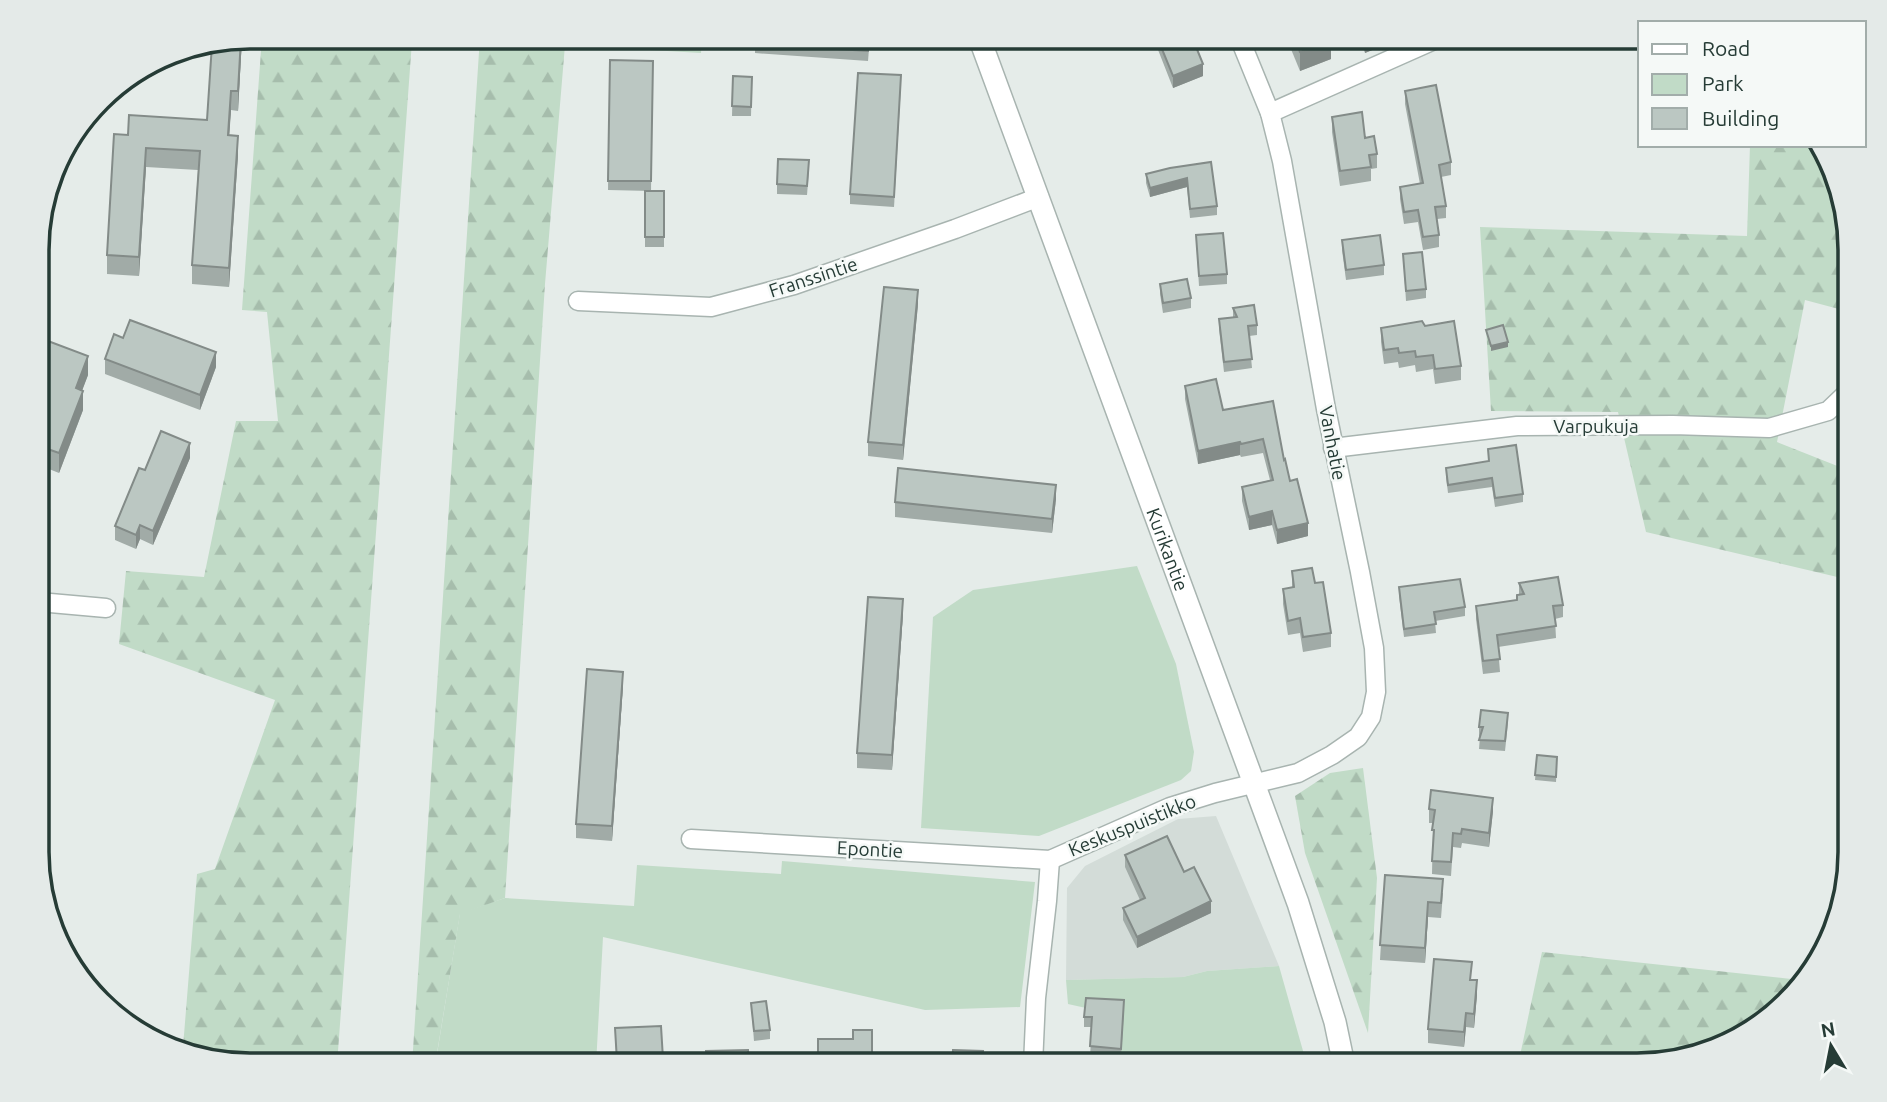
<svg xmlns="http://www.w3.org/2000/svg" width="1887" height="1102" viewBox="0 0 1887 1102" font-family="Ubuntu,sans-serif">
<defs>
<pattern id="forest-firs" width="22" height="20" patternUnits="userSpaceOnUse" patternTransform="scale(1.75)"><rect width="22" height="20" fill="#c1dbc7"/><path d="M5 1l3.5 6h-7zM16 11l3.5 6h-7z" fill="#a6bdac"/></pattern>
</defs>
<rect width="100%" height="100%" fill="#e5ece9"/>
<polygon fill="#d3dcd8" points="1216,816 1279,966 1207,971 1183,977 1066,980 1067,888 1085,866 1178,819"/>
<g fill="#c1dbc7">
<polygon points="1137,566 1176,664 1194,752 1191,771 1181,780 1039,836 921,828 933,617 973,590"/>
<polygon points="782,861 1035,882 1020,1007 925,1010 603,937 596,1065 457,1065 437,1054 460,913 505,898 634,906 637,865 781,874"/>
<polygon points="1279,966 1307,1065 1063,1065 1090,1056 1120,1058 1086,1008 1068,1004 1066,980 1183,977 1207,971"/>
</g>
<g fill="url(#forest-firs)">
<polygon points="262,37 405,37 412,41 337,1065 249,1065 183,1047 197,874 215,869 275,700 119,644 126,571 204,577 236,421 278,421 267,312 242,310"/>
<polygon points="480,37 702,37 701,53 565,45 545,284 505,898 460,914 437,1053 457,1065 412,1065"/>
<polygon points="1750,145 1819,145 1850,235 1850,312 1805,300 1777,442 1850,471 1850,580 1646,532 1618,412 1491,411 1480,227 1747,236"/>
<polygon points="1363,768 1377,878 1368,1033 1305,853 1295,796 1330,773"/>
<polygon points="1542,952 1800,980 1744,1037 1651,1065 1518,1065"/>
</g>
<g fill="none" stroke-linecap="round" stroke-linejoin="round">
<g stroke="#a8b4b0" stroke-width="21">
<g id="minor">
<polyline points="1270,113 1441,37"/>
<polyline points="578,301 711,307 794,285 955,229 1039,197"/>
<polyline points="1333,448 1517,426 1673,425 1769,428 1828,411 1850,390"/>
<polyline points="39,602 106,608"/>
<polyline points="691,839 1050,860 1170,807 1215,793 1298,773 1332,755 1358,737 1371,717 1376,692 1374,648 1360,572 1326,409 1282,161 1270,113 1239,37"/>
<polyline points="1033,1065 1036,998 1047,901 1050,860"/>
</g>
</g>
<g stroke="#a8b4b0" stroke-width="24">
<g id="tertiary">
<path id="s1" d="M979,37L1298,903L1335,1022L1344,1065"/>
</g>
</g>
<use href="#minor" stroke="#fff" stroke-width="18"/>
<use href="#tertiary" stroke="#fff" stroke-width="21"/>
</g>
<g fill="#a1aba7">
<polygon points="755,37 870,37 868,61 755,53"/>
<polygon points="1153,37 1198,37 1193,39 1203,76 1173,88"/>
<polygon points="1286,37 1330,37 1331,59 1300,71"/>
<polygon points="1358,37 1404,37 1365,53"/>
<polygon points="242,38 238,111 231,110 229,135 238,155 229,287 192,284 192,265 198,170 146,167 139,276 107,274 107,255 128,135 207,120 212,44"/>
<polygon points="610,60 653,61 651,191 608,190"/>
<polygon points="733,76 752,77 751,116 732,116"/>
<polygon points="901,85 894,207 850,204 850,194"/>
<polygon points="1405,91 1451,162 1451,175 1441,177 1446,206 1446,218 1437,219 1439,235 1439,247 1423,250 1418,222 1404,224 1400,199 1400,187 1420,184 1405,104"/>
<polygon points="1332,117 1365,138 1377,154 1377,168 1371,169 1371,181 1340,186 1332,132"/>
<polygon points="1170,168 1217,206 1217,215 1190,218 1187,187 1150,197 1146,183 1146,174"/>
<polygon points="809,170 807,195 777,194 777,184"/>
<rect x="645" y="191" width="19" height="56"/>
<polygon points="1196,235 1227,274 1227,284 1199,286"/>
<polygon points="1342,240 1384,265 1384,275 1346,280 1342,250"/>
<polygon points="1403,254 1426,289 1426,298 1406,301"/>
<polygon points="1160,284 1191,298 1191,308 1163,313 1160,294"/>
<polygon points="918,304 903,460 868,456 868,442"/>
<polygon points="1233,308 1257,325 1257,335 1249,336 1252,368 1224,372 1219,329 1219,319 1233,317"/>
<polygon points="1381,328 1461,366 1461,380 1435,384 1433,369 1416,372 1415,365 1399,368 1398,362 1384,364 1381,342"/>
<polygon points="123,338 216,367 200,410 105,374 105,359"/>
<polygon points="39,341 88,375 82,390 83,410 59,473 39,465 39,467"/>
<polygon points="1185,386 1223,410 1273,401 1284,460 1308,536 1277,544 1272,525 1249,530 1242,501 1242,487 1270,480 1263,453 1241,457 1240,455 1198,464 1185,399"/>
<polygon points="1488,449 1523,494 1523,502 1495,507 1492,487 1448,493 1446,476 1446,468 1488,461"/>
<polygon points="190,458 153,545 140,539 136,549 115,540 115,526 145,470"/>
<polygon points="1056,499 1052,533 895,517 895,502"/>
<polygon points="1292,571 1315,583 1331,633 1331,647 1303,652 1300,633 1288,635 1283,604 1283,589 1292,588"/>
<polygon points="1519,583 1563,605 1563,617 1555,619 1556,638 1498,647 1500,672 1483,674 1476,619 1476,606 1517,600 1517,595 1519,594"/>
<polygon points="1399,587 1465,607 1465,616 1435,621 1436,633 1404,637 1399,596"/>
<polygon points="903,614 892,770 857,768 857,753"/>
<polygon points="623,686 612,841 576,838 576,824"/>
<polygon points="1508,723 1505,751 1479,749 1480,736 1479,736 1479,727"/>
<polygon points="1537,755 1557,757 1556,782 1535,780"/>
<polygon points="1429,809 1493,811 1489,847 1462,843 1461,848 1453,847 1451,876 1432,874 1433,823 1429,823"/>
<polygon points="1125,855 1184,872 1211,913 1137,948 1123,920 1123,908 1140,900 1125,867"/>
<polygon points="1385,875 1443,893 1441,918 1428,917 1425,963 1380,960"/>
<polygon points="1471,980 1477,995 1474,1028 1466,1027 1464,1047 1428,1043 1428,1029"/>
<polygon points="751,1003 770,1030 770,1039 754,1041"/>
<polygon points="1124,1010 1121,1058 1090,1056 1092,1027 1084,1027 1084,1017"/>
<polygon points="615,1038 663,1059 663,1065 617,1065"/>
</g>
<g fill="#838b88">
<polygon points="1365,37 1404,37 1365,53"/>
<polygon points="241,38 242,38 238,111 238,91"/>
<polygon points="1331,40 1331,59 1300,71 1300,52"/>
<polygon points="1203,64 1203,76 1173,88 1173,76"/>
<polygon points="231,91 231,110 228,154 228,135"/>
<polygon points="238,136 238,155 229,287 229,268"/>
<polygon points="146,148 146,167 139,276 139,257"/>
<polygon points="1187,178 1187,187 1150,197 1150,188"/>
<polygon points="918,290 918,304 903,460 903,445"/>
<polygon points="1508,342 1508,347 1491,351 1491,346"/>
<polygon points="216,352 216,367 200,410 200,395"/>
<polygon points="88,356 88,375 76,407 76,388"/>
<polygon points="83,391 83,410 59,473 59,453"/>
<polygon points="1240,442 1240,455 1198,464 1198,451"/>
<polygon points="190,443 190,458 153,545 153,531"/>
<polygon points="1056,485 1056,499 1052,533 1052,519"/>
<polygon points="1272,511 1272,525 1249,530 1249,517"/>
<polygon points="1308,523 1308,536 1277,544 1277,530"/>
<polygon points="140,525 140,539 136,549 136,535"/>
<polygon points="903,599 903,614 892,770 892,755"/>
<polygon points="623,672 623,686 612,841 612,826"/>
<polygon points="1493,798 1493,811 1489,847 1489,833"/>
<polygon points="1211,901 1211,913 1137,948 1137,937"/>
<polygon points="1428,902 1428,917 1425,963 1425,948"/>
<polygon points="1477,980 1477,995 1474,1028 1474,1014"/>
<polygon points="1466,1013 1466,1027 1464,1047 1464,1032"/>
</g>
<g fill="#bbc7c2" stroke="#838b88" stroke-width="2">
<polygon points="755,37 869,37 868,51 755,44"/>
<polygon points="1157,37 1192,37 1203,64 1173,76"/>
<polygon points="1294,37 1330,37 1331,40 1300,52"/>
<polygon points="241,38 238,91 231,91 228,135 238,136 229,268 192,265 200,151 146,148 139,257 107,255 114,134 128,135 129,115 207,120 212,44"/>
<polygon points="610,60 653,61 651,181 608,181"/>
<polygon points="858,73 901,75 894,197 850,194"/>
<polygon points="733,76 752,77 751,107 732,106"/>
<polygon points="1436,85 1451,162 1439,165 1446,206 1435,207 1439,235 1423,237 1418,210 1404,212 1400,187 1423,183 1405,91"/>
<polygon points="1362,112 1365,138 1374,136 1377,154 1369,155 1371,167 1340,171 1332,117"/>
<polygon points="778,159 809,160 807,186 777,184"/>
<polygon points="1211,162 1217,206 1190,209 1187,178 1150,188 1146,174 1170,168"/>
<rect x="645" y="191" width="19" height="46"/>
<polygon points="1223,233 1227,274 1199,276 1196,235"/>
<polygon points="1380,235 1384,265 1346,270 1342,240"/>
<polygon points="1422,252 1426,289 1406,291 1403,254"/>
<polygon points="1187,279 1191,298 1163,303 1160,284"/>
<polygon points="884,287 918,290 903,445 868,442"/>
<polygon points="1254,305 1257,325 1248,326 1252,359 1224,362 1219,319 1237,317 1233,308"/>
<polygon points="130,320 216,352 200,395 105,359 114,334 123,338"/>
<polygon points="1422,321 1425,326 1454,321 1461,366 1435,369 1433,355 1416,357 1415,351 1399,353 1398,348 1384,350 1381,328"/>
<polygon points="1503,325 1508,342 1491,346 1486,330"/>
<polygon points="40,338 88,356 76,388 83,391 59,453 39,446 39,448 39,341"/>
<polygon points="1216,379 1223,410 1273,401 1284,460 1285,459 1290,481 1297,479 1308,523 1277,530 1272,511 1249,517 1242,487 1273,480 1263,439 1241,444 1240,442 1198,451 1185,386"/>
<polygon points="161,431 190,443 153,531 140,525 136,535 115,526 139,468 145,470"/>
<polygon points="1516,445 1523,494 1495,498 1492,478 1448,485 1446,468 1489,461 1488,449"/>
<polygon points="898,468 1056,485 1052,519 895,502"/>
<polygon points="1312,568 1315,583 1323,582 1331,633 1303,637 1300,618 1288,621 1283,589 1294,587 1292,571"/>
<polygon points="1558,577 1563,605 1553,606 1556,626 1497,635 1500,659 1483,661 1476,606 1517,600 1517,595 1524,594 1519,583"/>
<polygon points="1460,579 1465,607 1434,612 1436,624 1404,629 1399,587"/>
<polygon points="868,597 903,599 892,755 857,753"/>
<polygon points="587,669 623,672 612,826 576,824"/>
<polygon points="1481,710 1508,713 1505,741 1479,740 1483,727 1479,727"/>
<polygon points="1537,755 1557,757 1556,777 1535,775"/>
<polygon points="1431,790 1493,798 1489,833 1462,829 1461,834 1453,833 1451,862 1432,861 1434,830 1432,830 1435,810 1429,809"/>
<polygon points="1167,836 1184,872 1194,867 1211,901 1137,937 1123,908 1145,898 1125,855"/>
<polygon points="1385,875 1443,879 1441,903 1428,902 1425,948 1380,945"/>
<polygon points="1434,959 1472,962 1470,980 1477,980 1474,1014 1466,1013 1464,1032 1428,1029"/>
<polygon points="1086,998 1124,1000 1121,1049 1090,1046 1092,1017 1084,1017"/>
<polygon points="766,1001 770,1030 754,1031 751,1003"/>
<polygon points="661,1026 663,1059 617,1061 615,1028"/>
<polygon points="853,1030 872,1030 872,1065 818,1065 818,1039 853,1039"/>
<polygon points="748,1050 749,1065 706,1065 706,1051"/>
<polygon points="953,1050 983,1051 982,1065 952,1065"/>
</g>
<g text-anchor="middle" stroke-width="5" stroke-linejoin="round" paint-order="stroke">
<g font-size="19" fill="#263c36" stroke="#f5f9f7">
<text transform="translate(813 277) rotate(-18)" y="7">Franssintie</text>
<text x="1596" y="433">Varpukuja</text>
<text transform="translate(1333 443) rotate(79)" y="7">Vanhatie</text>
<text dy="7" stroke="none"><textPath href="#s1" startOffset="546">Kurikantie</textPath></text>
<text transform="translate(1132 825) rotate(-22)" y="7">Keskuspuistikko</text>
<text transform="translate(870 849) rotate(3)" y="7">Epontie</text>
</g>
</g>
<path d="M0 0H1887V1102H0ZM250 49H1637A201 201 0 0 1 1838 250V852A201 201 0 0 1 1637 1053H250A201 201 0 0 1 49 852V250A201 201 0 0 1 250 49Z" fill="#e4eae8" fill-rule="evenodd"/>
<path fill="none" stroke="#263c36" stroke-width="3.5" d="M250 49H1637A201 201 0 0 1 1838 250V852A201 201 0 0 1 1637 1053H250A201 201 0 0 1 49 852V250A201 201 0 0 1 250 49Z"/>
<rect x="1638" y="21" width="228" height="126" fill="#f5f9f7" stroke="#a2adaa" stroke-width="2"/>
<rect x="1652" y="44" width="35" height="10" fill="#ffffff" stroke="#a2adaa" stroke-width="2"/>
<text x="1702" y="56" font-size="21" fill="#263c36">Road</text>
<rect x="1652" y="74" width="35" height="21" fill="#c1dbc7" stroke="#a2adaa" stroke-width="2"/>
<text x="1702" y="91" font-size="21" fill="#263c36">Park</text>
<rect x="1652" y="108" width="35" height="21" fill="#bbc7c2" stroke="#a2adaa" stroke-width="2"/>
<text x="1702" y="126" font-size="21" fill="#263c36">Building</text>
<g transform="translate(1831 1046) rotate(350)" stroke="#f5f9f7" stroke-width="5" paint-order="stroke">
<path d="M0-5L12 26L0 18L-12 26Z" fill="#263c36"/>
<text y="-10" font-size="19" font-weight="bold" text-anchor="middle" fill="#263c36">N</text>
</g>
</svg>
